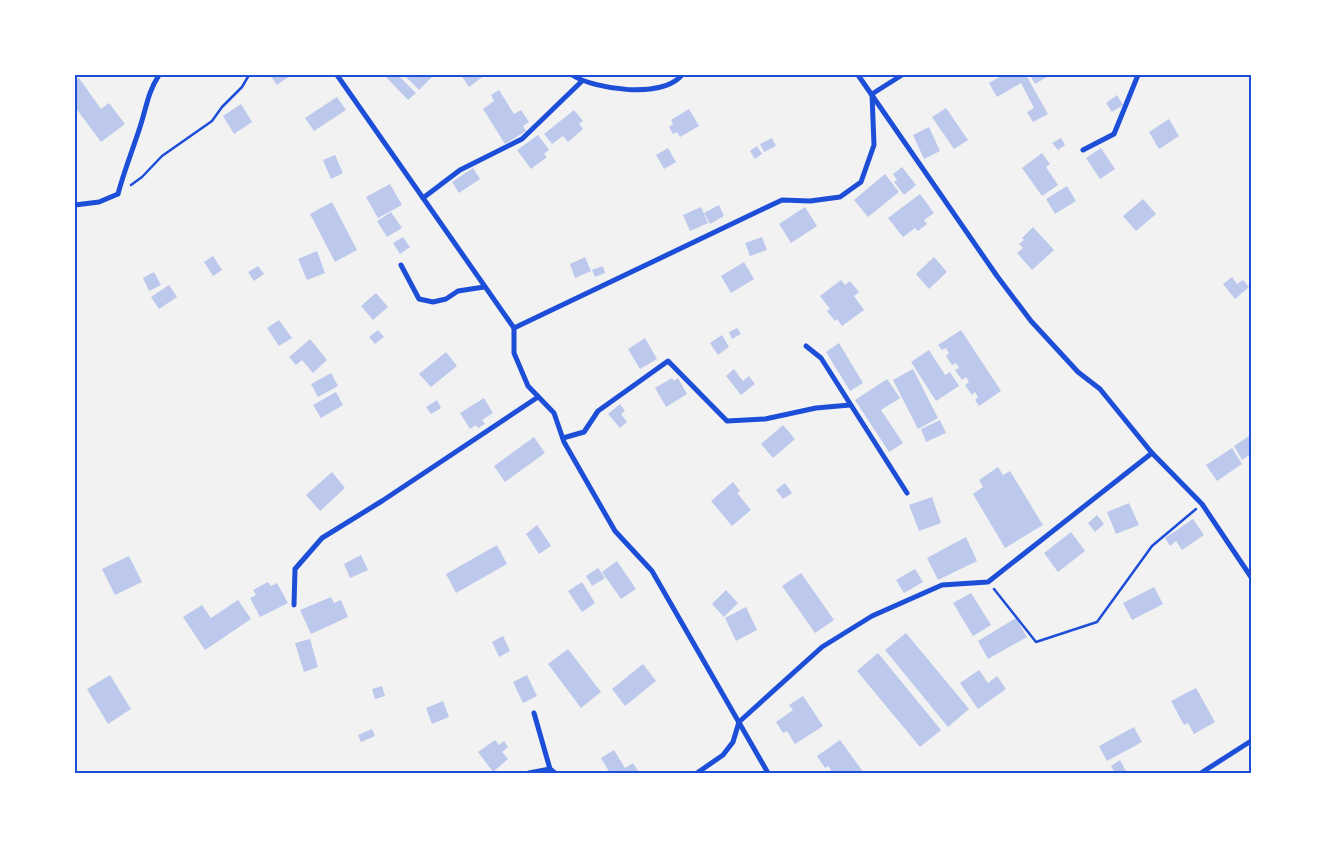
<svg xmlns="http://www.w3.org/2000/svg" width="1326" height="848" viewBox="0 0 1326 848" font-family="Lato,sans-serif">
<rect width="100%" height="100%" fill="#f2f2f2"/>
<g fill="#bdc9ec">
<polygon points="270,75 291,75 277,85"/>
<polygon points="384,75 398,75 416,93 408,100"/>
<polygon points="404,75 434,75 419,90"/>
<polygon points="461,75 485,75 469,87"/>
<polygon points="1003,75 1026,75 1048,114 1033,122 1027,112 1034,108 1021,83 997,97 989,83"/>
<polygon points="1030,75 1050,75 1035,84"/>
<polygon points="79,78 101,109 109,103 125,124 101,142 75,107 75,81"/>
<polygon points="499,90 514,114 521,110 529,122 523,126 526,131 505,144 483,109 494,101 491,95"/>
<polygon points="1117,95 1123,105 1112,112 1106,103"/>
<polygon points="337,97 346,110 314,131 305,118"/>
<polygon points="241,104 252,122 234,134 223,116"/>
<polygon points="946,108 968,140 954,149 932,117"/>
<polygon points="689,109 699,126 680,137 677,132 673,134 669,127 673,124 671,120"/>
<polygon points="574,110 583,121 579,124 583,129 568,142 563,136 552,144 544,134"/>
<polygon points="1169,119 1179,136 1159,149 1149,132"/>
<polygon points="929,127 940,151 924,159 913,135"/>
<polygon points="538,135 549,150 544,154 547,157 531,169 517,150"/>
<polygon points="772,138 776,146 764,152 760,144"/>
<polygon points="1061,138 1065,145 1058,150 1052,143"/>
<polygon points="757,146 762,154 755,159 750,151"/>
<polygon points="668,148 676,162 664,169 656,155"/>
<polygon points="1101,148 1115,169 1100,179 1086,158"/>
<polygon points="1042,153 1050,164 1046,167 1058,185 1042,196 1022,168"/>
<polygon points="335,155 343,173 331,179 323,160"/>
<polygon points="902,167 916,185 904,195 894,182 897,180 893,174"/>
<polygon points="473,168 480,179 459,193 452,182"/>
<polygon points="885,174 899,192 868,217 854,200"/>
<polygon points="390,184 402,205 378,218 366,197"/>
<polygon points="1067,186 1076,201 1055,214 1046,199"/>
<polygon points="920,194 934,213 924,220 927,224 918,231 915,228 903,237 888,218"/>
<polygon points="1143,199 1156,214 1136,231 1123,216"/>
<polygon points="332,202 357,250 335,262 310,214"/>
<polygon points="719,205 724,216 710,224 704,213"/>
<polygon points="701,207 708,223 690,231 683,215"/>
<polygon points="805,207 817,226 791,243 779,224"/>
<polygon points="391,212 402,228 387,237 377,221"/>
<polygon points="1033,227 1054,250 1032,270 1017,253 1023,248 1019,244 1024,240 1022,238"/>
<polygon points="403,237 410,247 400,254 393,243"/>
<polygon points="762,237 767,250 750,256 745,243"/>
<polygon points="317,251 325,273 307,280 298,259"/>
<polygon points="213,256 222,270 213,276 204,262"/>
<polygon points="585,257 591,271 575,278 570,264"/>
<polygon points="934,257 947,272 929,289 916,274"/>
<polygon points="744,262 754,279 731,293 721,276"/>
<polygon points="258,266 264,274 254,281 248,272"/>
<polygon points="603,266 605,273 595,277 592,270"/>
<polygon points="154,272 161,285 149,291 143,278"/>
<polygon points="1232,277 1237,284 1243,280 1249,287 1235,299 1223,284"/>
<polygon points="841,280 845,285 850,281 859,292 854,296 864,310 842,326 837,319 835,321 827,311 830,309 820,296"/>
<polygon points="169,285 177,297 159,309 151,297"/>
<polygon points="376,293 388,307 373,320 361,306"/>
<polygon points="279,320 292,338 279,346 267,328"/>
<polygon points="737,328 741,334 732,339 729,332"/>
<polygon points="378,330 384,337 375,344 369,337"/>
<polygon points="961,330 1001,391 979,406 975,400 978,397 975,392 972,395 965,385 969,382 966,377 962,380 955,370 959,368 956,363 952,365 946,356 949,353 946,348 942,350 938,345"/>
<polygon points="722,335 729,347 718,355 710,343"/>
<polygon points="645,338 657,359 640,369 628,349"/>
<polygon points="310,339 327,360 313,373 302,360 296,365 289,357"/>
<polygon points="839,343 863,383 850,391 826,352"/>
<polygon points="929,350 945,375 950,372 959,386 936,401 911,362"/>
<polygon points="446,352 457,366 431,387 419,374"/>
<polygon points="734,369 743,381 749,376 755,384 741,395 726,376"/>
<polygon points="913,369 938,418 918,429 893,380"/>
<polygon points="331,373 338,386 318,397 311,384"/>
<polygon points="672,378 674,381 678,378 687,394 666,407 655,388"/>
<polygon points="887,379 900,398 881,410 903,443 889,452 855,400"/>
<polygon points="336,392 343,405 321,418 313,405"/>
<polygon points="484,398 493,413 482,420 485,424 478,428 476,425 470,429 460,413"/>
<polygon points="437,400 441,408 431,414 426,407"/>
<polygon points="620,404 625,411 621,414 627,422 620,428 608,414"/>
<polygon points="940,420 946,433 926,442 921,429"/>
<polygon points="783,425 795,439 773,458 761,444"/>
<polygon points="1249,436 1251,454 1242,460 1234,446"/>
<polygon points="534,437 545,453 505,482 494,466"/>
<polygon points="1232,448 1242,464 1217,481 1206,465"/>
<polygon points="998,467 1003,475 1010,471 1043,525 1005,548 973,494 983,487 979,480"/>
<polygon points="332,472 345,488 320,511 306,495"/>
<polygon points="733,482 740,491 737,493 751,510 732,526 711,501"/>
<polygon points="785,483 792,493 783,499 776,490"/>
<polygon points="932,497 941,523 919,531 909,505"/>
<polygon points="1129,503 1139,525 1116,534 1107,512"/>
<polygon points="1097,515 1104,524 1095,532 1088,523"/>
<polygon points="1193,519 1204,535 1182,550 1176,541 1170,546 1165,538"/>
<polygon points="537,525 551,546 539,554 526,534"/>
<polygon points="1071,532 1085,551 1058,572 1044,553"/>
<polygon points="966,537 977,561 938,580 927,558"/>
<polygon points="497,545 507,564 456,593 446,574"/>
<polygon points="361,555 368,570 350,578 344,564"/>
<polygon points="129,556 142,582 115,595 102,569"/>
<polygon points="617,561 636,589 621,599 602,572"/>
<polygon points="598,568 605,578 592,586 586,576"/>
<polygon points="915,569 923,582 904,593 896,580"/>
<polygon points="801,573 834,620 815,633 782,586"/>
<polygon points="268,582 271,586 277,583 288,603 260,617 250,598 256,595 253,590"/>
<polygon points="582,582 595,603 582,612 568,591"/>
<polygon points="1154,587 1163,604 1132,620 1123,603"/>
<polygon points="726,590 738,603 724,617 712,604"/>
<polygon points="971,593 991,625 973,636 953,603"/>
<polygon points="331,597 334,603 341,600 348,617 311,634 300,610"/>
<polygon points="238,600 251,619 205,650 183,617 202,605 211,618"/>
<polygon points="746,607 757,630 736,641 725,618"/>
<polygon points="1016,618 1027,637 988,659 978,641"/>
<polygon points="906,633 969,709 948,727 885,650"/>
<polygon points="503,636 510,651 499,657 492,642"/>
<polygon points="310,639 318,667 304,672 295,643"/>
<polygon points="568,649 601,692 581,708 548,664"/>
<polygon points="878,653 941,730 920,747 857,671"/>
<polygon points="643,664 656,681 625,706 612,689"/>
<polygon points="979,670 988,683 997,676 1006,689 978,709 960,683"/>
<polygon points="110,675 131,709 108,724 87,689"/>
<polygon points="527,675 537,696 523,703 513,682"/>
<polygon points="382,686 385,696 375,699 372,689"/>
<polygon points="1196,688 1215,722 1194,734 1188,723 1184,725 1171,701"/>
<polygon points="803,696 823,726 795,744 787,731 783,733 776,722 793,710 789,705"/>
<polygon points="443,701 449,717 432,724 426,708"/>
<polygon points="1134,727 1142,742 1107,761 1099,746"/>
<polygon points="372,729 375,736 361,742 358,735"/>
<polygon points="495,740 499,745 504,741 508,747 502,752 508,759 493,772 478,752"/>
<polygon points="840,740 864,773 826,773 831,770 828,766 825,768 817,756"/>
<polygon points="614,750 625,768 633,763 638,771 610,773 601,758"/>
<polygon points="1120,760 1127,773 1115,773 1111,766"/>
</g>
<g fill="none" stroke-linecap="round" stroke-linejoin="round">
<g stroke="#1d4ed8" stroke-width="2.5">
<polyline points="131,185 142,177 162,156 212,121 222,107 242,87 249,75"/>
<polyline points="994,589 1036,642 1097,622 1152,546 1196,509"/>
</g>
<g stroke="#1d4ed8" stroke-width="5">
<polyline points="337,75 514,328 514,353 528,386 554,413 564,442 615,531 652,571 768,773"/>
<path d="M572,75C596,90 662,99 682,75"/>
<polyline points="858,75 997,276 1031,321 1078,372 1100,389 1152,453 1202,504 1251,577"/>
<polyline points="1083,150 1114,134 1138,75"/>
<polyline points="423,198 460,170 522,139 582,81"/>
<path d="M75,205L99,202L118,194C124,171 133,149 140,127C147,106 147,94 159,75"/>
<polyline points="401,265 419,299 433,302 446,299 458,291 484,287"/>
<polyline points="514,328 782,200 810,201 840,197 861,182 874,145 872,94 902,75"/>
<polyline points="806,346 821,358 907,493"/>
<polyline points="563,438 584,432 598,411 668,361 727,421 765,419 816,408 850,405"/>
<polyline points="294,605 295,569 322,538 382,501 538,397"/>
<polyline points="534,713 550,769 555,773"/>
<polyline points="529,773 550,769"/>
<polyline points="697,773 723,755 733,742 739,722 822,647 872,616 942,585 988,582 1152,453"/>
<polyline points="1201,773 1251,741"/>
</g>
</g>
<rect width="1326" height="848" fill="none" stroke="#ffffff" stroke-width="152"/>
<rect x="76" y="76" width="1174" height="696" fill="none" stroke="#1d4ed8" stroke-width="2"/>
</svg>
